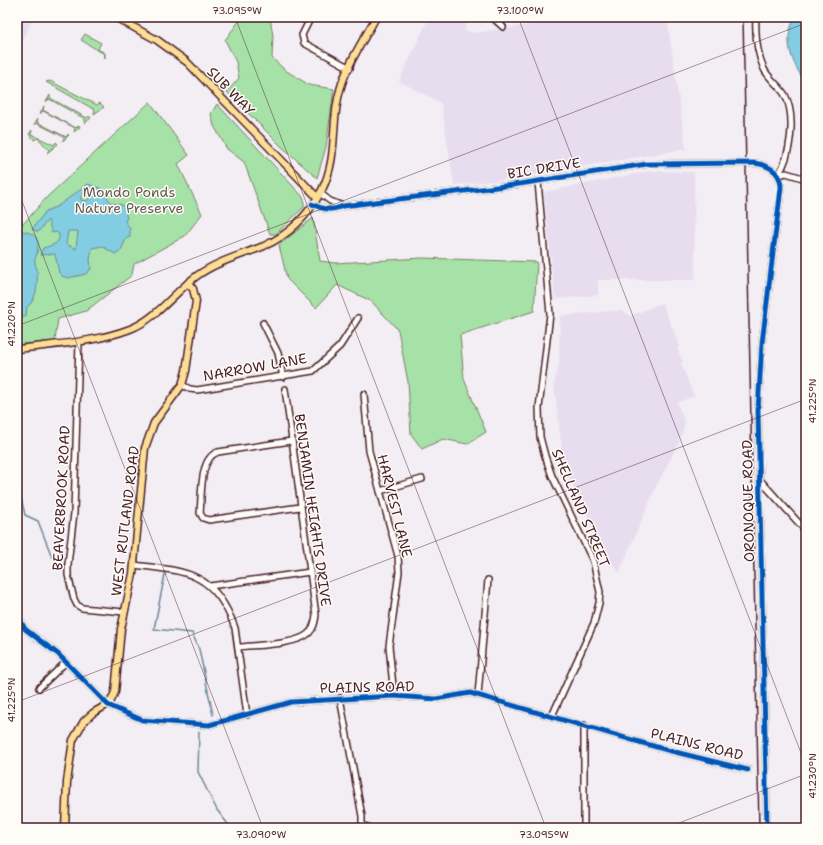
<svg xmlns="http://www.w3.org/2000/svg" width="823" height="845" viewBox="0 0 823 845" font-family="'Shantell Sans',sans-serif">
<rect width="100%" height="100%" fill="#f3eef3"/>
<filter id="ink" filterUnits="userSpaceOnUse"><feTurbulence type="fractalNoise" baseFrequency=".025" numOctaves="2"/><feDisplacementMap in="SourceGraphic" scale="8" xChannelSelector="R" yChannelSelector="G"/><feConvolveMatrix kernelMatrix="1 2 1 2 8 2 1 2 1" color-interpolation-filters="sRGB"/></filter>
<g filter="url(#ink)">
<g fill="#e7ddef">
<polygon points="17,17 33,17 24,39 17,47"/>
<polygon points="429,17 470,17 464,30 473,33 529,25 540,17 667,17 686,149 502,180 454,185 441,103 399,81"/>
<polygon points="650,171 694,172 695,280 598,280 598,295 555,299 544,192"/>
<polygon points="662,303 680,347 677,348 683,362 681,364 694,396 677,403 685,423 679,442 656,487 619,573 596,541 586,511 566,472 563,458 554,385 559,364 560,316 621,310 630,316"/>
</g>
<g fill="#a6e1a7" stroke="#788069">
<polygon points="242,17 270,17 273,36 272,58 285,70 309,85 334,89 326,147 317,178 282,147 227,92 239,78 236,62 225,40"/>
<polygon points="85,34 101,43 98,49 105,53 105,58 104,54 81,40"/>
<polygon points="50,81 97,105 100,103 104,107 94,114 95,110 46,82"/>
<polygon points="50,95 50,98 87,118 89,116 91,118 85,123 85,119 49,99 46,102"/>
<polygon points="150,102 189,155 178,164 202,214 185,236 134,264 132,275 86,311 58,319 55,341 17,345 17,208 23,224 48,196"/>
<polygon points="217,104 304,198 304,207 276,234 270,234 244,162 227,149 214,126 211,114"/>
<polygon points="44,106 43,110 76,128 79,125 80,127 74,132 75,128 43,111 40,114"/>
<polygon points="38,118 37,122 66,137 68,134 69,135 63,141 64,137 36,123 34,125"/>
<polygon points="32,130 31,134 54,145 56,142 58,144 47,153 49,150 38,138 34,140 29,134"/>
<polygon points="313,218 320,261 335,263 422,258 537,262 534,311 460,335 464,379 486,432 467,444 443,439 422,449 411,434 408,382 398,330 371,301 337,285 316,308 287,279 279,245"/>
</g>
<g fill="#82cde2" stroke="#6c8799" fill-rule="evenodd">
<path d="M796,17H806V83C792,64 781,38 796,17Z"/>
<path d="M88,184L102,189L111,203L122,205L127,210L126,215L127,218L125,221L130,229V237L126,239L121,250L115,254L102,246L92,248L90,259L91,269L86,274L68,278L62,276L59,273L55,254L40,255L43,248C50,246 61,244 59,234L56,232L52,233L48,220L38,232L32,229L46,211L58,206ZM89,189L95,191L94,195L86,201L81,200V195ZM68,231H78L76,249L66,244Z"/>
<path d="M17,229L20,231C34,232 41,238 37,253C37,256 34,259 35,262C35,265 37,268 37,271C38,283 37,300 27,307L26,316L17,321Z"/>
</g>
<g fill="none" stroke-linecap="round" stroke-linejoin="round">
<g stroke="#6c8799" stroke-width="1.5">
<polyline points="17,481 25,515 38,521 52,557 61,554"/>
<polyline points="165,574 154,629 192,633 199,649 213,715"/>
<polyline points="199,732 198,772 217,810 231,828"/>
</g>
<g stroke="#4a1f2b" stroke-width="8">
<g id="minor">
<polyline points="311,17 302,35 304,43 350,68"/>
<polyline points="492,17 503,27"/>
<path d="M756,17C755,34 757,53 764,69C769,79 779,85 785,95C796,116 791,156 778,175"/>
<polyline points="778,175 786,173 806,179"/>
<polyline points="538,182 550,314 539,408 540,437 545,456 552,476 593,561 600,592 599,603 594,623 552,716"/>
<polyline points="320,193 330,201 343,206"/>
<path d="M312,204C324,210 331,211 343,206L513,185L647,164L754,163C769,165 781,172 781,188L762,343L758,410L767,828"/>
<polyline points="263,323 278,353 283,377"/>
<polyline points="79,342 74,513 68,564 68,575 74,599 77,605 82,608 124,612"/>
<polyline points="182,385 190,389 197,390 313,371 340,346 358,318"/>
<polyline points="364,394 369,451 398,556 399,572 389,646 394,696"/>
<path d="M291,441L218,452C199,458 202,495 200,513L203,518L209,520L300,507"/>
<polyline points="761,481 806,531"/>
<polyline points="380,491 422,479"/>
<path d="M134,565C187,571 215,572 235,628L247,715"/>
<polyline points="210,586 310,572"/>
<polyline points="17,614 25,629 58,654 108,705 142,720 209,725 291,702 394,696 436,699 470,693 667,750 748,770"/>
<path d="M239,647C256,645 297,645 309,633C314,628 315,622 316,615L285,389"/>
<polyline points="39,688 66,662"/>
<polyline points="478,695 488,580"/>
<polyline points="340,698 362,816 362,828"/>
<polyline points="363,825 369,828"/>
<polyline points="584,828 584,725"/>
</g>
</g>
<g stroke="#4a1f2b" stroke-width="9">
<g id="major">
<polyline points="115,17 157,40 187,62 317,197"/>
<path d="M17,349C55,344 93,343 130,329C157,319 175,291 198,275C218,261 242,255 264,246C289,235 309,214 322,190C339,155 330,123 340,90C347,64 364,40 376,17"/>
<polyline points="65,828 67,782 73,740 84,721 93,713 110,703 115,692 121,629 133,574 145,448 154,423 182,385 186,371 196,301 193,289 188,283"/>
</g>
</g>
<use href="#minor" stroke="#fdfcf7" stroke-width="5"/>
<use href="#major" stroke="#fcde96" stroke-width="6"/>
<polyline stroke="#4a1f2b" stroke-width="1.5" points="743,17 759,828"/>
<g stroke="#fdfcf7" stroke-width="8">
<g id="cycleway">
<path d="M312,204C324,210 331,211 343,206L513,185L647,164L754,163C769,165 781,172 781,188L762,343L758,410L767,828"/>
<polyline points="17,614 25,629 58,654 108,705 142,720 209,725 291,702 394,696 436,699 470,693 667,750 748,770"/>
</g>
</g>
<use href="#cycleway" stroke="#0057b8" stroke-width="5"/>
</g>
</g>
<path fill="none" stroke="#4a1f2b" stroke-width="1" stroke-opacity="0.45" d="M235,17L546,828M518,17L806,766M802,17L806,27M17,188L263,828M17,326L806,23M17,702L806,399M666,828L806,774"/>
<g text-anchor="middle" stroke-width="3" stroke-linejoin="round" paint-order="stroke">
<g font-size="14" fill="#4a1f2b" stroke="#fdfcf7">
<text transform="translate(231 91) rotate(46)" y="5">SUB WAY</text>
<text transform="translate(544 168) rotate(-9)" y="5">BIC DRIVE</text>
<text transform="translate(255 367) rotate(-10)" y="5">NARROW LANE</text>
<text transform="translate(61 498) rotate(-87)" y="5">BEAVERBROOK ROAD</text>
<text transform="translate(748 501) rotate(-91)" y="5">ORONOQUE ROAD</text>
<text transform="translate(395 506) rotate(76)" y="5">HARVEST LANE</text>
<text transform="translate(581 508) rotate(67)" y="5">SHELLAND STREET</text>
<text transform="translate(313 510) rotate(82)" y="5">BENJAMIN HEIGHTS DRIVE</text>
<text transform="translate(125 521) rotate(-83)" y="5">WEST RUTLAND ROAD</text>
<text transform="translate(367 687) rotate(-1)" y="5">PLAINS ROAD</text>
<text transform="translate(697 744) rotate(14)" y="5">PLAINS ROAD</text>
</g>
<g font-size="14" fill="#665950" stroke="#fdfcf7">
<text x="129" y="197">Mondo Ponds<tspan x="129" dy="16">Nature Preserve</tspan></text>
</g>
</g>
<rect width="823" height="845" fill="none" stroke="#fdfcf7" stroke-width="44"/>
<rect x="22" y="22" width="779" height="801" fill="none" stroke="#4a1f2b" stroke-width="1.5"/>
<g font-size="10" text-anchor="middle" fill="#4a1f2b">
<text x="237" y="14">73.095°W</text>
<text x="520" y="14">73.100°W</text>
<text transform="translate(11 324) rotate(-90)" y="4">41.220°N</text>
<text transform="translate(812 401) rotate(-90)" y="4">41.225°N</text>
<text transform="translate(11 700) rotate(-90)" y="4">41.225°N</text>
<text transform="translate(812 776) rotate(-90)" y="4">41.230°N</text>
<text x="261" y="838">73.090°W</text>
<text x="544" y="838">73.095°W</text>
</g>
</svg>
